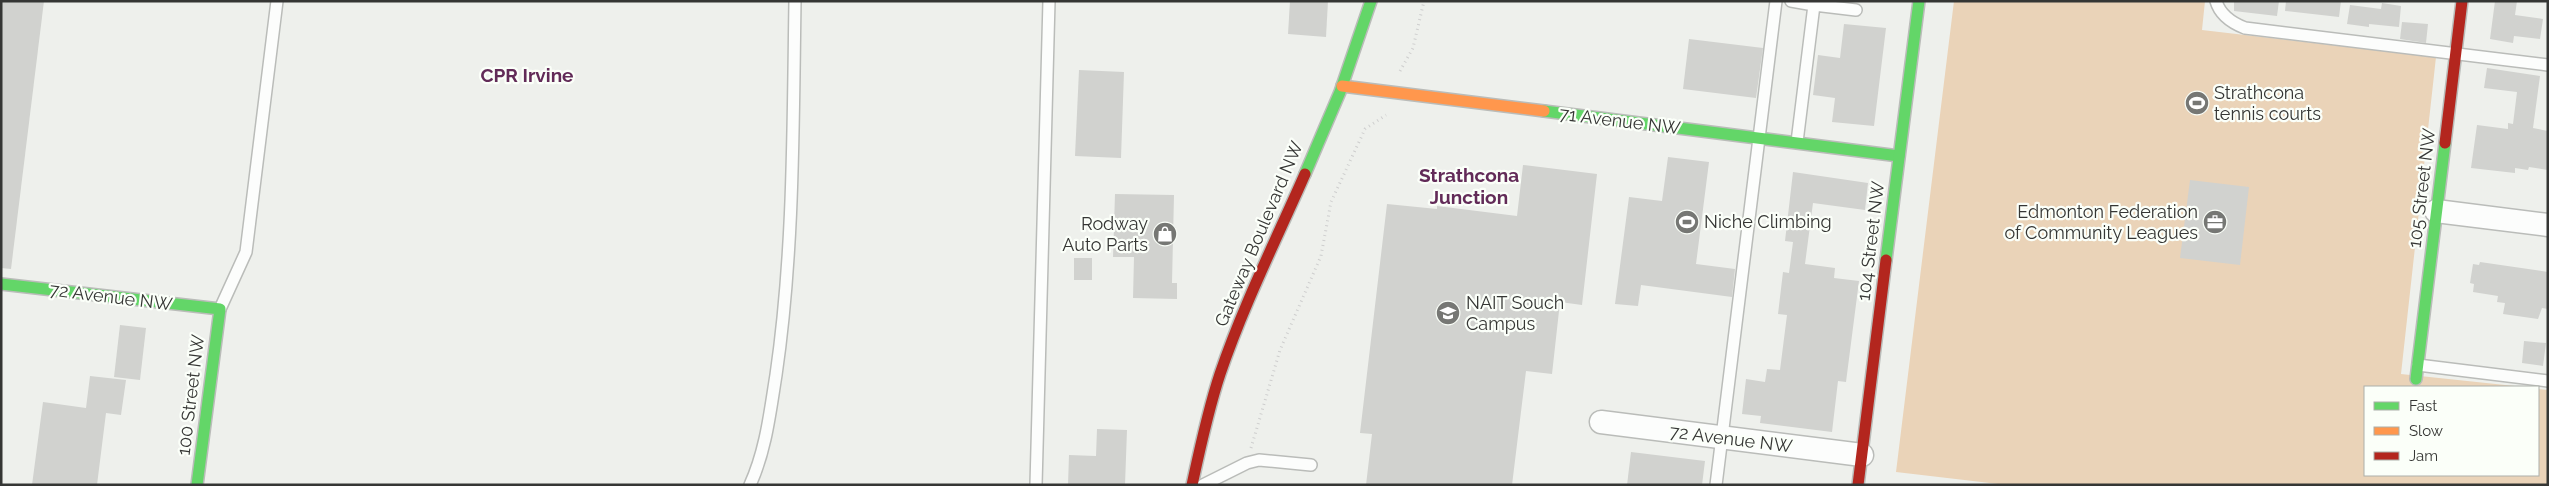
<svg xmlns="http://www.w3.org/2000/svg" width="2549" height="486" viewBox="0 0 2549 486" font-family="Raleway,sans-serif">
<rect width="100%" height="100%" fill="#eef0ec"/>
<polygon fill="#ead3b8" points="1954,1 2205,1 2202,30 2436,57 2401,374 2524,387 2365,387 2365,475 2538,475 2538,389 2548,390 2548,485 2007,485 1896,472"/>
<g fill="#d1d2cf">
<polygon points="1,1 44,1 11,269 1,268"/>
<polygon points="1290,1 1328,1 1326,37 1288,34"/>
<polygon points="2234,1 2279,1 2277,16 2234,11"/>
<polygon points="2286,1 2341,1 2339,17 2285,11"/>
<polygon points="2495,1 2517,1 2515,15 2543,19 2540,39 2514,36 2513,43 2490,39"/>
<polygon points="2382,3 2401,6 2399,27 2369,24 2369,27 2347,24 2350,5 2381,9"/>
<polygon points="2402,22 2428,24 2426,43 2400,39"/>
<polygon points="1844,24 1886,28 1874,126 1832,122 1835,98 1813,95 1818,55 1840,58"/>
<polygon points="1689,39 1763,48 1756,98 1683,89"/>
<polygon points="2487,68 2540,76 2533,128 2548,131 2548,170 2529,167 2528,170 2515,168 2515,173 2471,168 2477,125 2508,129 2508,123 2513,124 2517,92 2484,88"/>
<polygon points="1079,70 1124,72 1121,158 1075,156"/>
<polygon points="1668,157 1709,162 1696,264 1735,269 1732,297 1641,285 1638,306 1615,304 1629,197 1662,201"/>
<polygon points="1523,165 1597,174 1582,305 1560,302 1552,374 1526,371 1512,485 1366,485 1372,434 1360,433 1387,204 1437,209 1437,206 1517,216"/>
<polygon points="1793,172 1868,183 1865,210 1813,203 1805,264 1835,268 1834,278 1859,281 1846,382 1838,381 1832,432 1760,423 1761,416 1742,414 1746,379 1765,382 1767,369 1780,370 1787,315 1778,314 1783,272 1789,273 1793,242 1785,241"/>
<polygon points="2190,180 2249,187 2240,265 2180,258"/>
<polygon points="1115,194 1174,195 1172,283 1177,283 1177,299 1133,298 1134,257 1113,257"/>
<rect x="1074" y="258" width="18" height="22"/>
<polygon points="2480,262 2548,272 2548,309 2542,308 2538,319 2503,314 2505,303 2497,302 2498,296 2473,292 2474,284 2470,283 2473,264 2479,265"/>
<polygon points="120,325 146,328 140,380 114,377"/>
<polygon points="2524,341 2546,343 2543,366 2522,363"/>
<polygon points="90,376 126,380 121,415 106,413 97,485 32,485 43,402 86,408"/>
<polygon points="1097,429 1127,430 1125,485 1068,485 1069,455 1096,456"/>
<polygon points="1631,452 1705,461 1702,485 1627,485"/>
</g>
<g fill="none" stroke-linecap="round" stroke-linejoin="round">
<g stroke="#babcb9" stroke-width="14">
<g id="lane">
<polyline points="1791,1 1814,5"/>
<path d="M2216,1C2220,15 2232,23 2245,28L2548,65"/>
<polyline points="1797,142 1814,5 1856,10"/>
<polyline points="220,309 246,252 277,1"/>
<polyline points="2418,365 2548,381"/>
<path d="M750,485C766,450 770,412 776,375C794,252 793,125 795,1"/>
<polyline points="1036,485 1049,1"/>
<polyline points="1203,485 1247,463 1259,460 1311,465"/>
<polyline points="1716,485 1776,1"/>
</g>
</g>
<g stroke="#babcb9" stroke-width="25">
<g id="street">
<polyline points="2436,211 2548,225"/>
<polyline points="1601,422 1862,455"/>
</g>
</g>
<g stroke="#babcb9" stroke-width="14">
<g id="fast">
<polyline points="1544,111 1899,156"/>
<polyline points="1305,174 1340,92 1371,1"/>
<polyline points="1886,260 1919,1"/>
<polyline points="1,284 220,309 197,485"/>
<polyline points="2416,379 2445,143"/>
</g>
</g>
<g stroke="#babcb9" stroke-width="14">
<polyline id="slow" points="1342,86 1544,111"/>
</g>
<g stroke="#babcb9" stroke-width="14">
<g id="jam">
<polyline points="2445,143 2462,1"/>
<path d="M1192,485C1200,448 1208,410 1220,374C1243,306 1276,240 1305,174"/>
<polyline points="1858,485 1886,260"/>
</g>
</g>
<g stroke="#cecece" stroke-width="3" stroke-dasharray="1 4" stroke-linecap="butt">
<polyline points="1400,71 1413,48 1424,1"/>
<polyline points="1251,448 1280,350 1321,256 1331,202 1365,129 1386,115"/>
</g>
<use href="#lane" stroke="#fcfdfc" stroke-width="11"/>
<use href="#street" stroke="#fcfdfc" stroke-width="22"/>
<use href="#fast" stroke="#63d668" stroke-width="11"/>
<use href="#slow" stroke="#ff974d" stroke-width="11"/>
<use href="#jam" stroke="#b3261e" stroke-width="11"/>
</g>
<defs>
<g id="stadium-disc" transform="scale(1.25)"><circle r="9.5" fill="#767774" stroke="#fbfff9"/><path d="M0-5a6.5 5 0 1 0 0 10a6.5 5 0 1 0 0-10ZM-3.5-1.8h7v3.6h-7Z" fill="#fff"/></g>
<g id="office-disc" transform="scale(1.25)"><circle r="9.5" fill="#767774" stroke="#fbfff9"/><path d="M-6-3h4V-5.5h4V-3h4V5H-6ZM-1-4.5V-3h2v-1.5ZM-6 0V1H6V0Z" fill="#fff"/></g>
<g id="shop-disc" transform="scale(1.25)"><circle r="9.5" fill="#767774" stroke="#fbfff9"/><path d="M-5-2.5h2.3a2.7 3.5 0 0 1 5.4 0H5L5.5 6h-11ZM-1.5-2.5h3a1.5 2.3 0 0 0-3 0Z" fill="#fff"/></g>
<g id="university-disc" transform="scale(1.25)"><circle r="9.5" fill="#767774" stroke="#fbfff9"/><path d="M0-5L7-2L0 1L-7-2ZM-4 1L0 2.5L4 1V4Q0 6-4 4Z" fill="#fff"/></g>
</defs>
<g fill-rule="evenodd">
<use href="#stadium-disc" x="2197" y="103"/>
<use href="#stadium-disc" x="1687" y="222"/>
<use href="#office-disc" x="2215" y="222"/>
<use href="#shop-disc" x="1165" y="234"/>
<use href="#university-disc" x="1448" y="313"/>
</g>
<g text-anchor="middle" stroke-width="4.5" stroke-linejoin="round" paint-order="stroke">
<g font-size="18" fill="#353634" stroke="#fbfff9" text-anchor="start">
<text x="2214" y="99">Strathcona<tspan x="2214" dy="21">tennis courts</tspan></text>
<text x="2198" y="218" text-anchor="end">Edmonton Federation<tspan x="2198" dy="21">of Community Leagues</tspan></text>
<text x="1704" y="228">Niche Climbing</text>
<text x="1148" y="230" text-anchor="end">Rodway<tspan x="1148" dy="21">Auto Parts</tspan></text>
<text x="1466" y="309">NAIT Souch<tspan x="1466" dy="21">Campus</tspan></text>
</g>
<g font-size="18" fill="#353634" stroke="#fbfff9">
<text transform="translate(1620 121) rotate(7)" y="6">71 Avenue NW</text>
<text transform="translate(2422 188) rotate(-83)" y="6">105 Street NW</text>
<text transform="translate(1259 234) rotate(-67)" y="6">Gateway Boulevard NW</text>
<text transform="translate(1871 241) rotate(-83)" y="6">104 Street NW</text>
<text transform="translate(111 297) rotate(7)" y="6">72 Avenue NW</text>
<text transform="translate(191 395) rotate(-83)" y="6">100 Street NW</text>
<text transform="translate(1731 439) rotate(7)" y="6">72 Avenue NW</text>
</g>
<g font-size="19" font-weight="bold" fill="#622b58" stroke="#fbfff9">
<text x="527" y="82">CPR Irvine</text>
<text x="1469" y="182">Strathcona<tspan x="1469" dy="22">Junction</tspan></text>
</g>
</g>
<rect width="2549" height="486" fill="none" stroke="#353634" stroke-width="5"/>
<rect x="2364" y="386" width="175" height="90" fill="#fbfff9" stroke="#acafaa"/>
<rect x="2374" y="402" width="25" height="8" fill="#63d668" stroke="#acafaa"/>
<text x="2409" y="411" font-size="15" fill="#353634">Fast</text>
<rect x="2374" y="427" width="25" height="8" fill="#ff974d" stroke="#acafaa"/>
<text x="2409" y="436" font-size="15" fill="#353634">Slow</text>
<rect x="2374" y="452" width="25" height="8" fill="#b3261e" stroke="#acafaa"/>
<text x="2409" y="461" font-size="15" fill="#353634">Jam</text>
</svg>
